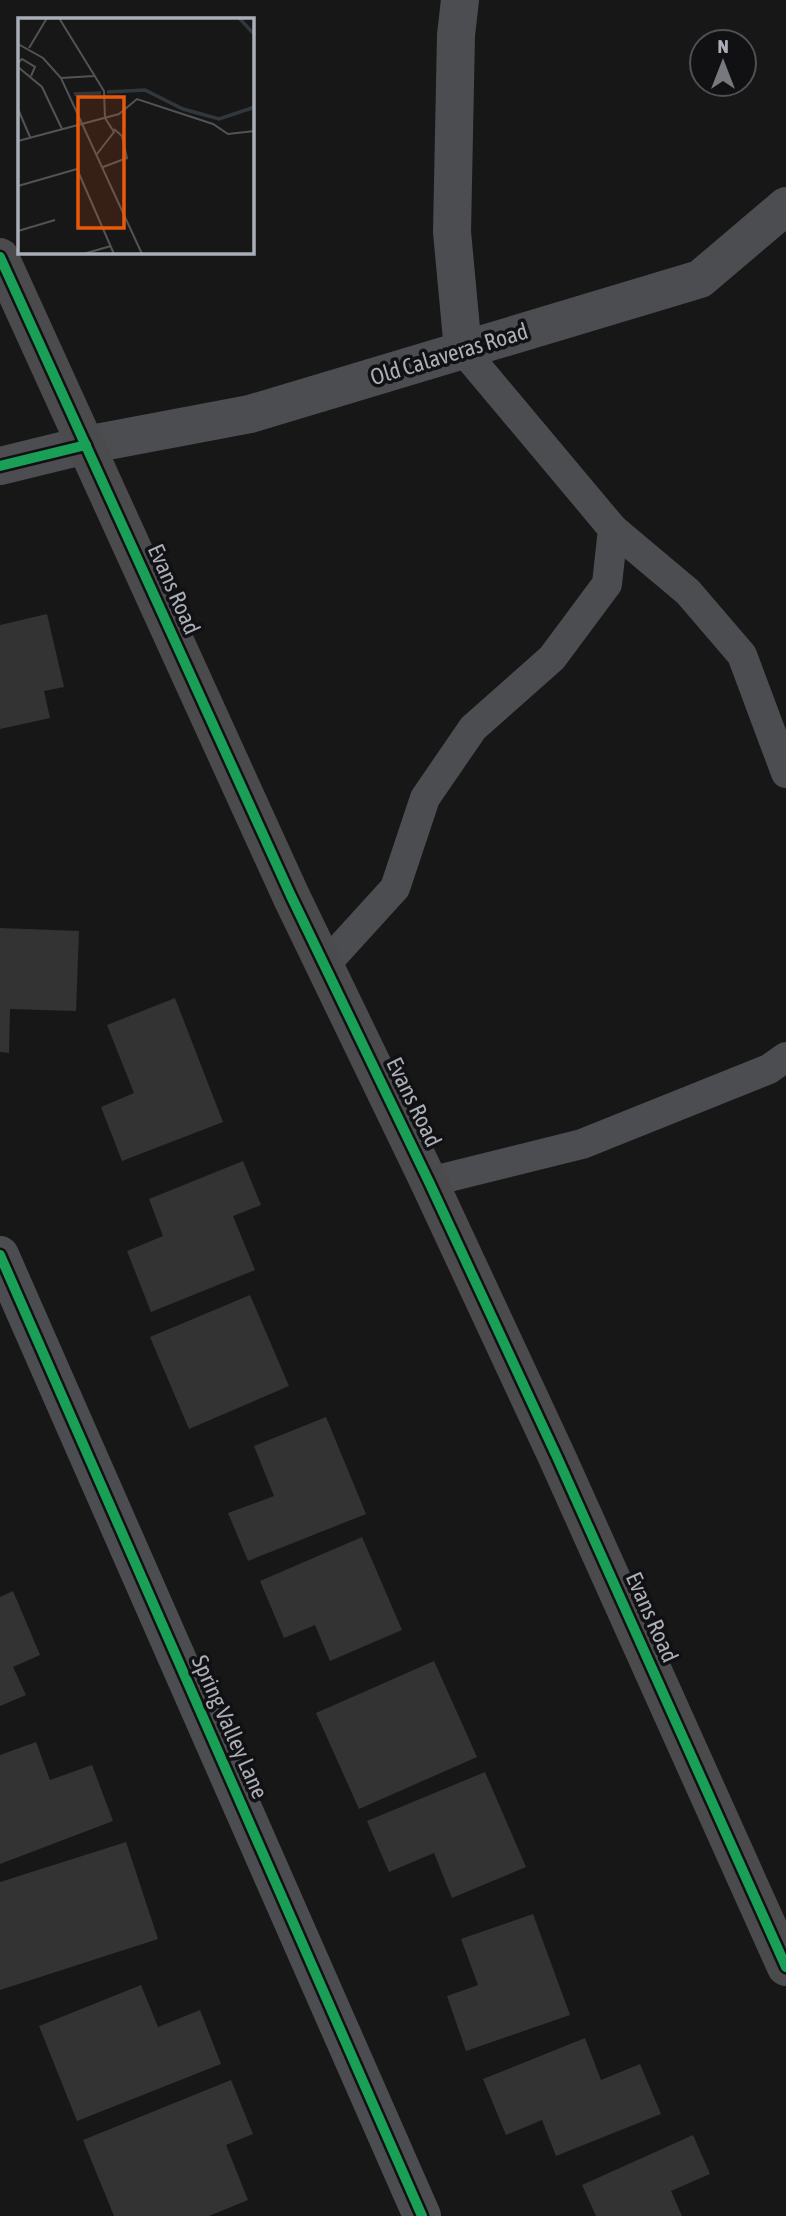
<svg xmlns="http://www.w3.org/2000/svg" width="786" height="2216" viewBox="0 0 786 2216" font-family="'Asap Condensed',sans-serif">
<rect width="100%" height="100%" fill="#171717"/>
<g fill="#333334">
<polygon points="47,614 64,687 44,691 50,718 0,729 0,625"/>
<polygon points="0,928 79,931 76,1011 10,1009 9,1053 0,1052"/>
<polygon points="175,998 223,1122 122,1161 101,1107 134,1093 107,1025"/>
<polygon points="243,1161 261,1205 233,1216 255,1270 151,1312 127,1251 163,1236 149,1199"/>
<polygon points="250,1295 289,1386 189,1429 150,1337"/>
<polygon points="326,1417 366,1514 248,1561 228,1513 274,1496 254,1446"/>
<polygon points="362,1537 402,1630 330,1661 315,1625 284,1638 260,1581"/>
<polygon points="13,1591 40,1655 13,1667 26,1695 0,1706 0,1597"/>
<polygon points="434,1661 477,1757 359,1809 316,1713"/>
<polygon points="36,1742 50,1780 92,1765 113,1821 0,1864 0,1755"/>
<polygon points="485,1772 526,1867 452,1898 434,1853 389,1872 367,1821"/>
<polygon points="126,1842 158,1939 0,1990 0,1882"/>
<polygon points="533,1914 570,2015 466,2051 447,1996 478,1985 461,1939"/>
<polygon points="141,1985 158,2027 200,2010 221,2064 77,2121 39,2026"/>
<polygon points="585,2038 601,2080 640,2064 661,2114 556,2156 542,2120 506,2135 483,2079"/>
<polygon points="231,2080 253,2134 226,2145 248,2200 209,2216 114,2216 83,2140"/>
<polygon points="693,2135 710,2174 671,2191 682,2216 596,2216 582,2185"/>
</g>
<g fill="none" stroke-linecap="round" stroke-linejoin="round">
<g stroke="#4c4d50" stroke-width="30">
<polyline points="613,529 688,592 742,655 786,773"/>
<polyline points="324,966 395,888 425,798 473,728 552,658 607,584 613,529 463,350"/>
<polyline points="429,1182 582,1144 769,1069 786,1057"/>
</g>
<g stroke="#4c4d50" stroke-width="38">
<polyline points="460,0 456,35 452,232 463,350"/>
<polyline points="0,466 86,445 250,414 700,279 786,206"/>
<polyline points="0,1255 422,2216"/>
</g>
<polyline stroke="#4b4b4d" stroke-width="38" points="0,257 291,896 429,1182 557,1457 786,1967"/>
<g stroke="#111113" stroke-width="15">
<g id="cycleway">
<polyline points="0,257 291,896 429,1182 557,1457 786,1967"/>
<polyline points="0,466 86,445"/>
<polyline points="0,1255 422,2216"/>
</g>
</g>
<use href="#cycleway" stroke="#1a9f57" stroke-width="10"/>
</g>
<g text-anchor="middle" stroke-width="7" stroke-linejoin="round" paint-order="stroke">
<g font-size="23" fill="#aaaeb6" stroke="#111113">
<text transform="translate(449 354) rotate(-17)" y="8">Old Calaveras Road</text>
<text transform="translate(174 589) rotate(66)" y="8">Evans Road</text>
<text transform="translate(414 1102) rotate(64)" y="8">Evans Road</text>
<text transform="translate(652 1617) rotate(66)" y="8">Evans Road</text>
<text transform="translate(230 1727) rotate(66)" y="8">Spring Valley Lane</text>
</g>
</g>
<g transform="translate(18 18)">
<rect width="236" height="236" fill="#171717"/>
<path fill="none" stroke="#30383d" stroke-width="3.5" d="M221,0L237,17M89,74L127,72L165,91L201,101L237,89M56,76L83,75"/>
<path fill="none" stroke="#525357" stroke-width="2" d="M41,0L86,73L87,100L96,114L79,136M0,26L25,40L43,60L124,236M11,30L29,0M0,45L4,41L17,49L13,58M0,49L24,69L44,111M43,60L76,58M0,91L12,119M0,123L101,96L119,81L195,106L210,116L237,113M85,149L109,140L104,118L96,111M0,168L59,151L96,236M0,213L37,202M65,236L93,228"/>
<path fill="#e8590c" fill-opacity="0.15" stroke="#e8590c" stroke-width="3.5" d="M60,79H106V210H60Z"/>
<rect width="236" height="236" fill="none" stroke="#aaaeb6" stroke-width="3.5"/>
</g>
<g transform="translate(723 63)"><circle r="33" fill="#111113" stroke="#4e5054" stroke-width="2"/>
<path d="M0-5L12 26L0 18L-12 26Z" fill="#77797e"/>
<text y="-10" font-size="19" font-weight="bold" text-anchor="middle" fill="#aaaeb6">N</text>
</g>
</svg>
